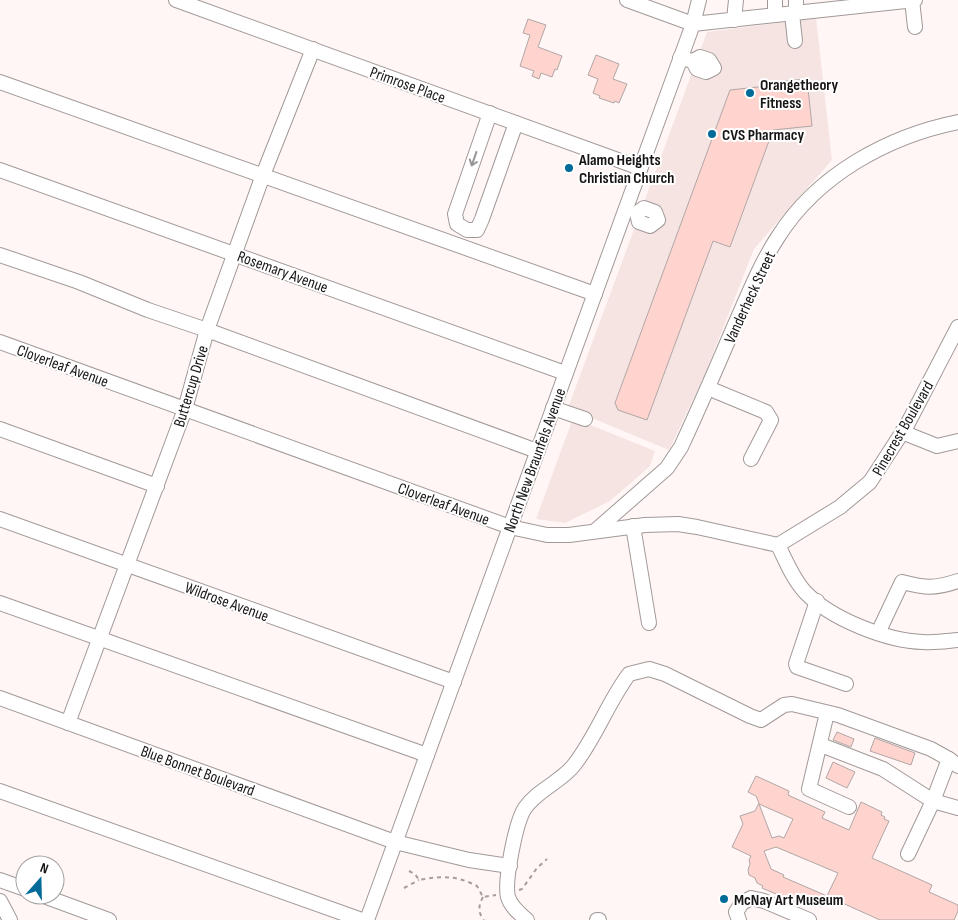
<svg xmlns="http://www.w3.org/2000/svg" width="958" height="920" viewBox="0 0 958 920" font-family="'Sofia Sans Condensed',sans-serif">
<rect width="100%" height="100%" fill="#fff6f5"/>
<g fill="#f6e4e2">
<polygon points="816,18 832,160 754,249 705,374 669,450 568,408 707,32"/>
<polygon points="573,418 655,451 650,466 610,501 565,523 536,519"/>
</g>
<g fill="#ffd4ce" stroke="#afa7a6" fill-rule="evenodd">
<polygon points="528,19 546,25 538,47 562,56 557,70 555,69 552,77 541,73 539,79 532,76 534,71 520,66 530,35 523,33"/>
<polygon points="596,55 619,64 613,79 627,84 619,103 615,101 614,103 599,98 600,96 593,93 598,79 588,75"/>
<polygon points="807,79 812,126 773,130 730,247 713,241 647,420 618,410 615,403 730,90 785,84 785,81"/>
<polygon points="837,732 854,739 851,747 833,740"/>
<polygon points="875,738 915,753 911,765 870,751"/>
<polygon points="833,762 855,772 847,788 826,778"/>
<path d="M756,776L789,791L788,795L825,812L822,818L849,830L861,802L882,812L881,815L885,817L884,819L889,821L872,858L932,885L929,892L958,905V911L954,920H880L827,896L838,873L776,847L764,851L771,869L784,875L783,877L827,896L822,907L806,899L804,904L798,901L797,903L762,888L763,886L757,883L755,878L749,875L748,870L750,864L749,860L751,856L732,847L743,824L740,816L755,811L759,803L756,796L748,792ZM759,804L793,819L784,838L779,836L772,838Z"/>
</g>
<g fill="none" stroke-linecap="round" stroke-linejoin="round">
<g stroke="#a19998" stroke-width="16">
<g id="minor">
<polyline points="176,0 640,168"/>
<polyline points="627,0 693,24 915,0"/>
<polyline points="775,0 775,15"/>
<polyline points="796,0 796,13"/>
<polyline points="912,0 915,27"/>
<polyline points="792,14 795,41"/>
<polyline points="734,20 736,0"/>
<polyline points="680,58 693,61 700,57 709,60 714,68 706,72 697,69 693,61"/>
<polyline points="0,82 595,294"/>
<polyline points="490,113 455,214 457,224 467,230 477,230 482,219 516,123"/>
<polyline points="0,170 565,373"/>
<polygon points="644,208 655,212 658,220 650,226 639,222 637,213"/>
<polyline points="0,255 79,282 148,310 207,330 537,451"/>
<path d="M0,342L510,527L547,535H569L645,525L678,524L697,527L778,545C786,561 793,579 805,592C831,619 887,641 923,642C935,643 947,641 958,640"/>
<polyline points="708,388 766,412 771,420 751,459"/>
<polyline points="553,408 585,419"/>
<polyline points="0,429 157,486"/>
<polyline points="902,432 937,446 958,441"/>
<polyline points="0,519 454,682"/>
<polyline points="633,526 649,623"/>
<path d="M595,531L667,468L681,447C699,408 716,369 733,329C747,298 759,266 778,237C817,175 888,136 958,122"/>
<polyline points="778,545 840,507 870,482 907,425 958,327"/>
<polyline points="817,601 796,664 797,667 846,684"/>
<polyline points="0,603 427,755"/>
<path d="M878,633L902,582C926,588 934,589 958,581"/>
<polyline points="0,698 395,842 469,860 510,866"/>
<polyline points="827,713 809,789 849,807"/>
<polyline points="68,723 185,409 207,330 263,175 313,49"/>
<polyline points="821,745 883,769 933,801 958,808"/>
<polyline points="0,791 362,920"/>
<polyline points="908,854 933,801 949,759"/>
<polyline points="0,880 25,889"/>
<polyline points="41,895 109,920"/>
<polyline points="0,901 10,920"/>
<polyline points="367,920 693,24 699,0"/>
<path d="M527,920C520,914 511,907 508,897C504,881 516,821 525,808C537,790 561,782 574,765C596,737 608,702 629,674L649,669L665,674L750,716L761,720L784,705L792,704L838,715L931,749L949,759L958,766"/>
<polyline points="597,920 599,920"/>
<polyline points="739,920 736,912 742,903 751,898 764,901 809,920"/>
</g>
</g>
<g stroke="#a59e9e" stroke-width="2" stroke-dasharray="4 4" stroke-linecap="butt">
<path d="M409,871L415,874L419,880C441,876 456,875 477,886L483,897L496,895"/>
<polyline points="404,888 419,880"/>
<polyline points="519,890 522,889 537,868 547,859"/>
<path d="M483,897C478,906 478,913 484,920"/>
</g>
<use href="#minor" stroke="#fff" stroke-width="14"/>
</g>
<defs><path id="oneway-shaft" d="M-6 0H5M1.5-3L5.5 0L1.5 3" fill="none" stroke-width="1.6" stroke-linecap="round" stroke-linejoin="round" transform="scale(1.25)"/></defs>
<use stroke="#979595" href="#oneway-shaft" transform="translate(474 159) rotate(109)"/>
<g fill="#006b98" stroke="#fff" stroke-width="2">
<circle cx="750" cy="93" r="5"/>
<circle cx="712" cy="134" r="5"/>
<circle cx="569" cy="168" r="5"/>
<circle cx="724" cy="899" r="5"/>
</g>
<g text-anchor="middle" stroke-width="4" stroke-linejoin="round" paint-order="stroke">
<g font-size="16" fill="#171414" stroke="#fff">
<text transform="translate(408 84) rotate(20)" y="6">Primrose Place</text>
<text transform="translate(283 271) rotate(20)" y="6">Rosemary Avenue</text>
<text transform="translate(749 297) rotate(-65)" y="6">Vanderheck Street</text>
<text transform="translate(63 365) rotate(20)" y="6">Cloverleaf Avenue</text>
<text transform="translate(190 386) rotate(-73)" y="6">Buttercup Drive</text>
<text transform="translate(902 428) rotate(-60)" y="6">Pinecrest Boulevard</text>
<text transform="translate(534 460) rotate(-70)" y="6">North New Braunfels Avenue</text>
<text transform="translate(444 503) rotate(20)" y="6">Cloverleaf Avenue</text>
<text transform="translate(227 601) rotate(20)" y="6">Wildrose Avenue</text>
<text transform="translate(198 770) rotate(20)" y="6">Blue Bonnet Boulevard</text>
</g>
<g font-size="16" font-weight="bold" fill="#171414" stroke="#fff" text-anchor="start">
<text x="760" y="90">Orangetheory<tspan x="760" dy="18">Fitness</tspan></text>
<text x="722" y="140">CVS Pharmacy</text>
<text x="579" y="165">Alamo Heights<tspan x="579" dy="18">Christian Church</tspan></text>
<text x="734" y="905">McNay Art Museum</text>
</g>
</g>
<g transform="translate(40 880) rotate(20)"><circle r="24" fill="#ffffff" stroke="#a2a1a1"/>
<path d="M0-4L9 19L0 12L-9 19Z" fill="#006b98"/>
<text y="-8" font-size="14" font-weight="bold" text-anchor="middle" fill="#171414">N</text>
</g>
</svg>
